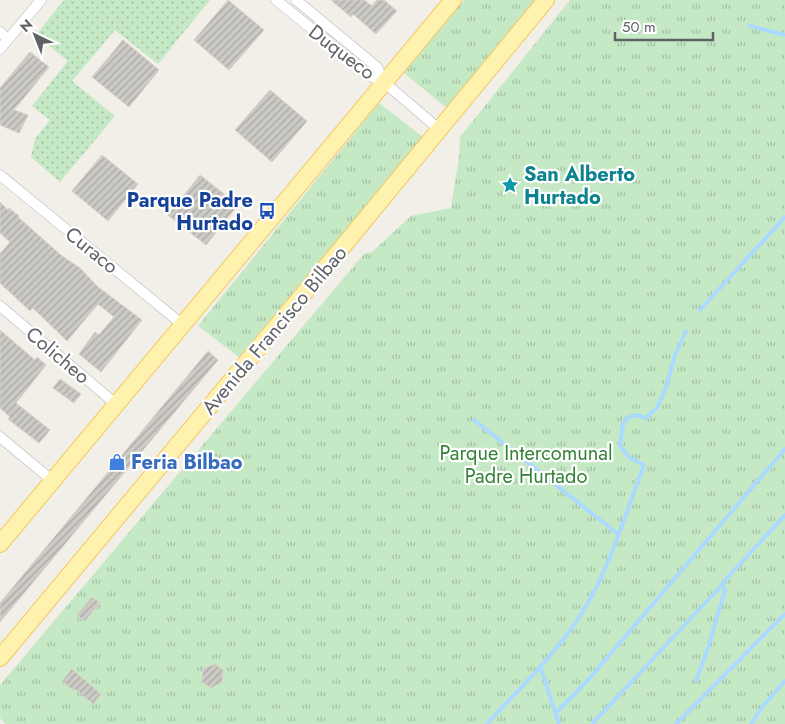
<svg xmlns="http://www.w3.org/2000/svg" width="785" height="724" viewBox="0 0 785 724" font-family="Jost,sans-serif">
<defs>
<pattern id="grass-dots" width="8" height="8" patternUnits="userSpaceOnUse" patternTransform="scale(1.25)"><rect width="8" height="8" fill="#c5e8c5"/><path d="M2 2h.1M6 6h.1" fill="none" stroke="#a3c0a4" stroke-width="1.8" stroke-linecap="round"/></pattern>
<pattern id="park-tufts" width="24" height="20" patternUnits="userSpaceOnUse" patternTransform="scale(1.25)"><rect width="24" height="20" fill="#c5e8c5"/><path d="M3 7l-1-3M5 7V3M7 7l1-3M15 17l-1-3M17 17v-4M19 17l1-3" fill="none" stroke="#a3c0a4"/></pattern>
<pattern id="building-hatch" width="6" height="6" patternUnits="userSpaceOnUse" patternTransform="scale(1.25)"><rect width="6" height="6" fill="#cccac5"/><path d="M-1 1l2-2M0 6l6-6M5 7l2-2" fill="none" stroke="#a9a8a4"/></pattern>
</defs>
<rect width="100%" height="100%" fill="#f1efe8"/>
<polygon fill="url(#grass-dots)" points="64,0 210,0 158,64 115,30 72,81 115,116 60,182 31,157 35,139 50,120 32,106 68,61 36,35"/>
<g fill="url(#park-tufts)">
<polygon points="464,0 537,0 448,109 404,73"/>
<polygon points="570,0 785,0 785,724 5,724 0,718 0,685 364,254 372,252 411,216 451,208 459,157 460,137"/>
<polygon points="379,103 423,137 239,357 198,326"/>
</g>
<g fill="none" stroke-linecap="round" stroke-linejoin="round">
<g stroke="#aadaff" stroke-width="4">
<polyline points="750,26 785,35"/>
<polyline points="700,310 785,217"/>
<polyline points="474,420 618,534"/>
<polyline points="540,666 559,724"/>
<polyline points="696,681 708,648 725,590 722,585 728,577 785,515"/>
<polyline points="556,713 589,679 785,449"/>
<path d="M487,724C519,689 554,656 580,616C609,571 625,515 644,465L630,458L620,446L623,424L628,417L638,415L645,418L657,408L667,385L675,355L686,331"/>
<polyline points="592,724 722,585"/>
<polyline points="676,724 785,614"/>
<polyline points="751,724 763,706 785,681"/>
</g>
</g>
<g fill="url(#building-hatch)" stroke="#d6d1c6">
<polygon points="228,0 264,30 229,70 194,40"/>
<polygon points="331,0 364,0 372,6 377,0 384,0 397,11 376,34 353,14 351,17"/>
<polygon points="123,40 159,70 129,107 92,77"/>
<polygon points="30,52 49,67 14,110 28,115 19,133 0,125 0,88"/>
<polygon points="270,90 307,121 272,162 235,130"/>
<polygon points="102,155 138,184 108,221 72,191"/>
<polygon points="200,175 238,205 206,245 168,215"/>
<polygon points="0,202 8,210 9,208 19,216 18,217 62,256 80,268 98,287 142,320 101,372 79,354 95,332 99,335 114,317 98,304 67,341 33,308 30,311 0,283 0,254 10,242 0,233"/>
<polygon points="0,330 35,360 37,357 46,365 16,403 50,430 39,443 8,419 10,417 0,408"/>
<polygon points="208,351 218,360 0,622 0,603"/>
<polygon points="60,379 81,394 74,403 53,388"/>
<polygon points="92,597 100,603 85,621 77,615"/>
<polygon points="215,664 223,670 222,682 211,688 202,682 203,669"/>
<polygon points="72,669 101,694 93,704 75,689 73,690 62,681"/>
</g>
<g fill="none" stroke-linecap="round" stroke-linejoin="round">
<g stroke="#b5b8bc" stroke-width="11">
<g id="minor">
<polyline points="276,0 369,75 385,83 440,130"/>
<polyline points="296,0 377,67 385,83"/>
<polyline points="0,32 8,39"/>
<polyline points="0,49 41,0"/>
<polyline points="0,175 183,325"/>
<polyline points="0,306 117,405"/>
<polyline points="0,437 53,481"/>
</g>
</g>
<g stroke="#f2c960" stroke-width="18">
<g id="primary">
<polyline points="0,544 453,0"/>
<polyline points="0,658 340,250 546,0"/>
</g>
</g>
<use href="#minor" stroke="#fff" stroke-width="10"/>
<use href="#primary" stroke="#fff2af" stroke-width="16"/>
</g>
<defs>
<g id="sight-bare" transform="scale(1.35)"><path d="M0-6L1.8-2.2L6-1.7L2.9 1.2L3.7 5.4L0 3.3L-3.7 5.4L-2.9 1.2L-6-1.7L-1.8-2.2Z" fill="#0f9aa8" stroke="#fff" stroke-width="2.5" paint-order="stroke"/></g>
<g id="bus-bare" transform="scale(1.35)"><path d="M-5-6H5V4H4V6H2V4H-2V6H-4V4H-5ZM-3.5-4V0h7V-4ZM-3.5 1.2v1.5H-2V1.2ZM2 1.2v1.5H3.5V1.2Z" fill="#1a4fb4" stroke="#fff" stroke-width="2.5" paint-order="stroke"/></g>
<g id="shop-bare" transform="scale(1.35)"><path d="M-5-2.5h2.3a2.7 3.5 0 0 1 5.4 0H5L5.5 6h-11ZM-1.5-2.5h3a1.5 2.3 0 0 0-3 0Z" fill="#3f7fe0" stroke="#fff" stroke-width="2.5" paint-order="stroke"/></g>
</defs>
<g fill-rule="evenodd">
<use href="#sight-bare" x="510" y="185"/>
<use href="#bus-bare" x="267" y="211"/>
<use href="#shop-bare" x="117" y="462"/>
</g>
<g text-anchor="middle" stroke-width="4.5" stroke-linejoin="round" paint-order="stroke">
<g font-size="20" fill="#5f6368" stroke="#fff">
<text transform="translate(342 52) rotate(37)" y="7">Duqueco</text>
<text transform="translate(92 250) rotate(39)" y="7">Curaco</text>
<text transform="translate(274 330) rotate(-50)" y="7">Avenida Francisco Bilbao</text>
<text transform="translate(58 355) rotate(40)" y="7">Colicheo</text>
</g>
<g font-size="20" font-weight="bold" fill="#0d838f" stroke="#fff" text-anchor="start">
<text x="524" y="181">San Alberto<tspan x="524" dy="23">Hurtado</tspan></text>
</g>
<g font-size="20" font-weight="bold" fill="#164399" stroke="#fff" text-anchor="end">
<text x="253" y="207">Parque Padre<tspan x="253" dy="23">Hurtado</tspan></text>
</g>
<g font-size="20" fill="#348238" stroke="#fff">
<text x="526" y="460">Parque Intercomunal<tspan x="526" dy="23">Padre Hurtado</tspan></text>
</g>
<g font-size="20" font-weight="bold" fill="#366cbe" stroke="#fff" text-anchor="start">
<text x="131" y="469">Feria Bilbao</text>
</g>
</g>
<g transform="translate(35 35) rotate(317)" stroke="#ffffff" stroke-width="4" paint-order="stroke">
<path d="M0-4L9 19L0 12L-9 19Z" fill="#5f6368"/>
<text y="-8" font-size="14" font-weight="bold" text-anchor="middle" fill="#5f6368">N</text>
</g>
<path d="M615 32v8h98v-8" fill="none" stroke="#5f6368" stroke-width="2.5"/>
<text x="622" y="32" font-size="15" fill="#5f6368" stroke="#ffffff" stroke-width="4" paint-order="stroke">50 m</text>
</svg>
